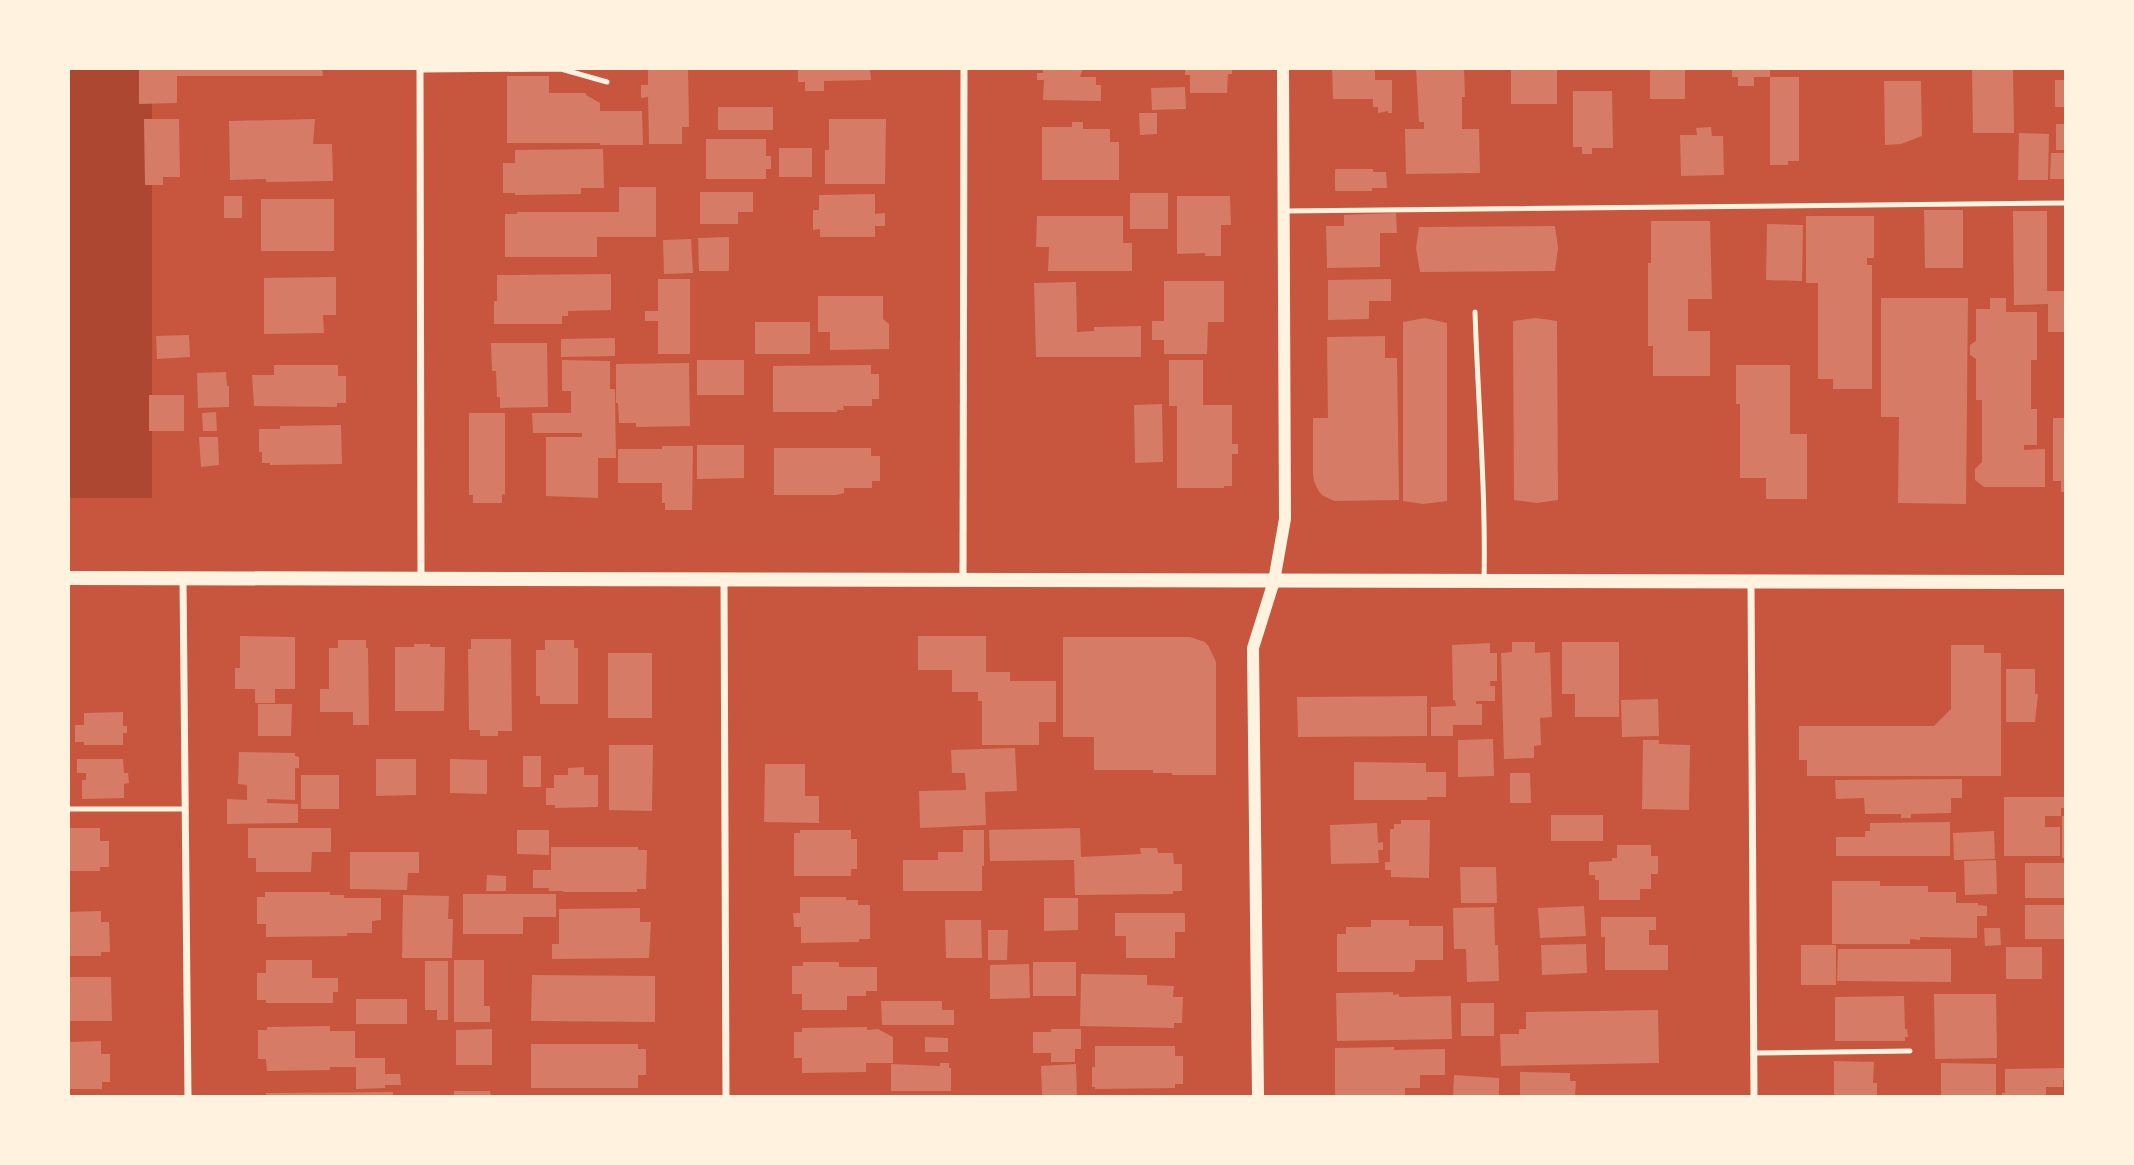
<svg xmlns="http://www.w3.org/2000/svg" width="2134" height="1165" viewBox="0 0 2134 1165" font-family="Ubuntu,sans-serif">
<rect width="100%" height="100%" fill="#c8553d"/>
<rect fill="#ae4732" x="68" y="68" width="84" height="430"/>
<g fill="#d67c66">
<polygon points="139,68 322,68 323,76 177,76 177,103 139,104"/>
<polygon points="648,68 688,68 689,127 682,127 682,144 649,144 648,97 641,98 641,85 648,85"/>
<polygon points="798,68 870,68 871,80 824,81 824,91 805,91 805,82 798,82"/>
<polygon points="1043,68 1083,68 1080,77 1096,77 1096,85 1101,85 1101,101 1043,100 1044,80 1037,80 1037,73 1043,73"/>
<polygon points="1185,68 1232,68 1232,74 1228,74 1227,93 1190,93 1190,75 1185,75"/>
<polygon points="1332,68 1375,68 1375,80 1392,80 1392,113 1388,113 1388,111 1378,113 1378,107 1373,107 1373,99 1333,99"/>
<polygon points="1416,68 1464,68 1465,97 1462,97 1462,129 1479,129 1480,173 1406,174 1405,129 1424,129 1424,122 1419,122"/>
<rect x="1511" y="68" width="46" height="36"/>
<rect x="1650" y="68" width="35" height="31"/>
<polygon points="1732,68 1770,68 1770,77 1799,77 1799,161 1788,161 1788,165 1770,165 1770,77 1754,77 1754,86 1738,86 1738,77 1732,77"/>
<polygon points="1972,68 2013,68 2014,133 1973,133"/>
<polygon points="507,76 549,76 549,93 586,93 586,95 600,103 600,111 642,111 643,145 600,145 600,143 507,143"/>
<rect x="2055" y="80" width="11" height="27"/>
<polygon points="1884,81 1921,81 1922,136 1901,144 1885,145"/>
<polygon points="1185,87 1186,109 1152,110 1151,88"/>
<polygon points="1573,91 1612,91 1613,148 1592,148 1592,154 1582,154 1582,147 1573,147"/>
<rect x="718" y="107" width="55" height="23"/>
<polygon points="1139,113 1157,113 1157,134 1140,135"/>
<polygon points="144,119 179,119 180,177 163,177 163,185 145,185"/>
<polygon points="315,119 313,144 332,144 333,181 266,182 266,179 230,180 229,121"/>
<polygon points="829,119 886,119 885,184 825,184 825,150 829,150"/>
<polygon points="1072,122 1083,122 1083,129 1110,129 1110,142 1119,142 1119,180 1042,180 1042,127 1072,127"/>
<rect x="2056" y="124" width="10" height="26"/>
<polygon points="1711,127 1712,136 1723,136 1724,175 1681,176 1680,135 1697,135 1696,128"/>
<polygon points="2019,133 2049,134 2048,180 2018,180"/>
<polygon points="706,139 766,139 766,156 771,156 771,169 766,169 766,179 706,179"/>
<rect x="779" y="148" width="33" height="29"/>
<polygon points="603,149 604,188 581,188 581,194 515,195 515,193 503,193 503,163 515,163 515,150"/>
<polygon points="2051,153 2066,153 2066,179 2050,179"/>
<polygon points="1335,169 1373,169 1373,172 1386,172 1387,188 1372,188 1372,191 1335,191"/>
<polygon points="619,187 656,187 656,237 597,237 597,257 505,257 505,214 517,214 517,212 619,212"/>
<polygon points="700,192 753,192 753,212 738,212 738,224 700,224"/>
<rect x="1130" y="193" width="38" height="36"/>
<polygon points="875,194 875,214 885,213 885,226 875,226 875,237 820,237 820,229 813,230 813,210 819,210 819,195"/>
<rect x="224" y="196" width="18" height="22"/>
<polygon points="1177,196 1230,196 1231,225 1221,225 1221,256 1205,256 1205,253 1177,254"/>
<rect x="261" y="199" width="73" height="52"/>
<polygon points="1924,210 1963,210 1963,268 1925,268"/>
<polygon points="2013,211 2047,211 2047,291 2066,291 2066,332 2048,332 2048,304 2014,305"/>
<polygon points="1396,213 1397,233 1380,233 1380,267 1327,268 1326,226 1344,226 1344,215"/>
<polygon points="1037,216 1123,216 1123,243 1132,243 1132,271 1048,271 1049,247 1036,247"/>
<polygon points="1806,216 1874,216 1874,258 1867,258 1867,265 1872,265 1872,389 1833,389 1833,379 1818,379 1818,283 1806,283"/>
<polygon points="1651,221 1710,221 1712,299 1688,299 1688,331 1710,331 1710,376 1653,376 1653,346 1648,346 1648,263 1651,263"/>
<polygon points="1767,224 1803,225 1802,281 1766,280"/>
<polygon points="1555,226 1558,248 1555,271 1420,272 1416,248 1419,227"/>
<polygon points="729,237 729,271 699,271 698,238"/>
<polygon points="691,239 693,273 664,274 663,240"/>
<polygon points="611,274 611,310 568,311 568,316 562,316 562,324 494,324 494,301 497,301 497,275"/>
<polygon points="336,277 336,315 323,315 324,333 264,334 264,278"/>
<polygon points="658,279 690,279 690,354 658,354 658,321 645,321 645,311 658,311"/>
<polygon points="1391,279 1391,301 1369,301 1369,319 1328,320 1328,280"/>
<polygon points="1164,281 1224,281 1224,322 1208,322 1207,354 1164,354 1164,340 1152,340 1152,321 1164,321"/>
<polygon points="1076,282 1077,332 1094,331 1094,327 1141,326 1141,357 1036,357 1034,283"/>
<polygon points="818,296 883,296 883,319 889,324 889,349 830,350 830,332 818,332"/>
<polygon points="1881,298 1968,298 1966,504 1898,503 1899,417 1881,417"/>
<polygon points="1990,298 2006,298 2006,312 2037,312 2037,360 2031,360 2031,409 2037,409 2037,445 2024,445 2024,450 2045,449 2045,487 1984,487 1975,480 1975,469 1982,462 1982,400 1976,400 1976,359 1970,355 1970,345 1976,341 1976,309 1990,309"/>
<polygon points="1425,318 1447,323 1447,501 1423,504 1403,501 1403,322"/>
<polygon points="1536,318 1557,321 1558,500 1537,503 1514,500 1513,321"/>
<rect x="755" y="322" width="55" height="32"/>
<polygon points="189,335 190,357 157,359 156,336"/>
<polygon points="1385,336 1385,358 1397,358 1399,500 1334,501 1322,495 1318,490 1314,481 1313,474 1313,418 1328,418 1327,337"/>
<polygon points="615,338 615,356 561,357 561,339"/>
<polygon points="491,343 547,343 548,407 500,408 500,397 497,397 496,371 492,371"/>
<polygon points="562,360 610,361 610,389 615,389 616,458 598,458 598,498 546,496 546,437 582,437 582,433 533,433 532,413 571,413 571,391 562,391"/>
<rect x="697" y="360" width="47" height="35"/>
<polygon points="1169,360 1203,360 1203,405 1232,405 1232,444 1238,444 1238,454 1232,454 1232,486 1224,486 1224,488 1177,488 1177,406 1169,406"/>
<polygon points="689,363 690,426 636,427 636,423 619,423 618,403 616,403 616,364"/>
<polygon points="274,365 338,365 338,376 346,376 346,403 337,403 337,407 254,406 252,375 274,375"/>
<polygon points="871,365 871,374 879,374 879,399 872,399 872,406 843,406 844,410 837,410 837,412 773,412 773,366"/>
<polygon points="1736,365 1790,365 1790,434 1807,434 1807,499 1766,499 1766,478 1740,478 1740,404 1736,404"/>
<polygon points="226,372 227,386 229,386 229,407 198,408 197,373"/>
<rect x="149" y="395" width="35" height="36"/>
<polygon points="1162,404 1163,462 1135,463 1134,405"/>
<polygon points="216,412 217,431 203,431 202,413"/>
<polygon points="469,413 505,413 505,495 502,494 502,503 473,503 473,495 469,495"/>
<polygon points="2053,418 2066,418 2066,492 2061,492 2061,481 2053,481"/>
<polygon points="341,425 342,464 270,465 270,463 262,463 262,452 259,452 259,429 280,429 280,426"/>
<polygon points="199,437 218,437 219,465 201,467"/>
<polygon points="697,445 744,445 744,478 697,479"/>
<polygon points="662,446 693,446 692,510 665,510 665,503 662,503 662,483 618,483 618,449 662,449"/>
<polygon points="774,448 871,448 871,456 880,456 880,481 872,481 872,488 844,488 844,493 837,495 774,495"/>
<polygon points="240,636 295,637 295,689 275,689 275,703 255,703 255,689 235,689 235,668 240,668"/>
<polygon points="918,636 986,636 986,672 1010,672 1010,681 1056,681 1056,722 1039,722 1039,745 982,745 982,701 978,701 978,692 952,692 952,670 918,670"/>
<polygon points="1063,637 1190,637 1205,642 1209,647 1216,662 1216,775 1172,775 1172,773 1153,773 1153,770 1094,770 1094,737 1063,737"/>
<polygon points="471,639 511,639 512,731 498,731 498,736 480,736 480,730 469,730 468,649 471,649"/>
<polygon points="338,640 366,640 366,648 368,648 369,725 353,725 353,712 320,712 320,689 329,689 329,648 338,648"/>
<polygon points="545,640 574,640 574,648 578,648 578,704 540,704 540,696 536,696 536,650 545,650"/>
<polygon points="1512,642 1535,642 1535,653 1550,652 1552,717 1540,718 1541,745 1534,746 1534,758 1504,759 1501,653 1512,652"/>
<polygon points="1562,642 1619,642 1619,717 1575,717 1575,694 1562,694"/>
<polygon points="1490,643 1490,653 1497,653 1497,681 1490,681 1490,686 1495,686 1495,701 1476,701 1476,704 1482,704 1482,725 1453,725 1453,736 1431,736 1431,707 1456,706 1455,700 1453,700 1452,645"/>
<polygon points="414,644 430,644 430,647 445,647 444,711 395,711 395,647 414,647"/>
<polygon points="1951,645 1984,645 1984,653 2001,653 2001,776 1807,776 1807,760 1799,760 1799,726 1934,726 1951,709"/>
<rect x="608" y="653" width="44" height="65"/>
<polygon points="2006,669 2035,669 2035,694 2038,694 2035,722 2006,722"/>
<polygon points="1427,696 1427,736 1298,737 1297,697"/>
<polygon points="1658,699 1659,736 1622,737 1621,700"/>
<polygon points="258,704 292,704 291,736 258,736"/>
<polygon points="123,712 123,726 127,726 127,733 123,733 123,745 84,745 84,742 75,742 75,725 84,725 84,713"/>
<polygon points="1493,739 1494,776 1458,777 1458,740"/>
<polygon points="1643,740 1659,740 1659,744 1690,745 1689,810 1642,809"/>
<polygon points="609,745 653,745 652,811 609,810"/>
<polygon points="1015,748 1017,791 985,792 986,825 920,828 919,791 966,790 965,773 952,773 951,750"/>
<polygon points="239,752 295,753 295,756 299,757 299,768 295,768 295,800 267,799 267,803 298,804 298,823 227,824 227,799 247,800 247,785 238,784"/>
<rect x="523" y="756" width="18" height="31"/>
<polygon points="77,759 123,759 124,773 128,773 129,783 124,784 124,798 82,799 82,780 86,780 86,773 77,773"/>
<polygon points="376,759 416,759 416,795 376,796"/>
<polygon points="450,759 487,760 487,794 450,793"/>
<polygon points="1354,762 1426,763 1426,772 1446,772 1446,797 1427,797 1427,800 1354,800"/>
<polygon points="765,764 805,764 805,796 819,796 819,823 764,822"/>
<polygon points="584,767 584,775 598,775 598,807 555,808 555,805 546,805 546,788 554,788 554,775 568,775 568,768"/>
<polygon points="1510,773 1530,773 1531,803 1510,803"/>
<rect x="301" y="775" width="38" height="34"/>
<polygon points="1962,779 1962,798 1951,798 1951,813 1911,814 1911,818 1901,818 1901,814 1865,814 1864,798 1836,799 1835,780"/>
<polygon points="2004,797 2066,797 2066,808 2061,808 2061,816 2045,816 2045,827 2060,827 2060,856 2004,856"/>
<rect x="1551" y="815" width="52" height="26"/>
<rect x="2062" y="816" width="4" height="42"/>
<polygon points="1401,820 1430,820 1429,878 1391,877 1391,870 1385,870 1385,862 1390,862 1390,829 1394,829 1394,824 1401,824"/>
<polygon points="1950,822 1950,856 1836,856 1836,837 1865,837 1865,831 1870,831 1870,823"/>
<polygon points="1377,823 1378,843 1383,842 1383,850 1378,850 1379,863 1331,864 1330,825"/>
<polygon points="68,828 100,828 100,841 109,841 109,867 100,867 100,871 68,871"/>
<polygon points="248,828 331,828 331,852 312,852 311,872 256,872 256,858 248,858"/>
<polygon points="1080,828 1081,857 1141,854 1140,848 1157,848 1158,853 1173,853 1174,864 1182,864 1182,891 1173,891 1173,894 1075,895 1074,860 990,861 989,830"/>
<polygon points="517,830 549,830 549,855 517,854"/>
<polygon points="800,830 851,830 851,839 857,839 857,869 851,869 851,876 794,876 794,833 800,833"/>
<polygon points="963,830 984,830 984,866 982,866 982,891 903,891 903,860 938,860 938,852 963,852"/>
<polygon points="1994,831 1995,859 1954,860 1953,833"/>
<polygon points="1617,845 1651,845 1651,856 1658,856 1658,874 1651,874 1651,889 1640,889 1640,900 1599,900 1599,880 1595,880 1595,875 1589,875 1589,862 1612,861 1612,858 1617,858"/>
<polygon points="551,847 638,847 638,850 647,850 646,889 637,889 637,892 563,892 563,891 549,891 549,888 533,888 533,870 551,870"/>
<polygon points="350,852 419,852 419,873 408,873 407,890 350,889"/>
<polygon points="1996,860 1997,894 1965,895 1964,861"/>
<rect x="2025" y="863" width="41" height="35"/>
<polygon points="1460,867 1496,867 1497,903 1461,903"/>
<polygon points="487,875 506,876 506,891 486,891"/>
<polygon points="1832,881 1880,881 1880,886 1928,886 1928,892 1956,892 1956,903 1978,903 1978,905 1987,906 1987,916 1977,916 1977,938 1920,937 1920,940 1910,939 1910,944 1832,944"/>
<polygon points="265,892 330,892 330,895 344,895 344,898 381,898 381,920 372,921 372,933 347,933 347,936 266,937 266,924 257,924 257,897 265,897"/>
<polygon points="463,894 556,894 556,917 523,917 523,934 463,934"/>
<polygon points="403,895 449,896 448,919 453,919 452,958 402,958"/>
<polygon points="800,897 846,897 846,900 858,900 858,905 870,905 870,939 859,939 859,942 801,943 801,927 794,927 793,913 800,913"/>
<polygon points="1044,898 1078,898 1078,930 1044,931"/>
<rect x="2025" y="905" width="41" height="34"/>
<polygon points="1584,906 1586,936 1540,938 1538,908"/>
<polygon points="1494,907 1495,945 1498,945 1499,981 1467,982 1466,949 1454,949 1453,908"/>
<polygon points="640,908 640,922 651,922 649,958 552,959 552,944 559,944 559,909"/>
<polygon points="101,911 101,922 109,922 110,952 101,952 101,956 68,956 68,912"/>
<polygon points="1115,913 1185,913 1185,932 1175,932 1175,958 1126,958 1126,936 1115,936"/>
<polygon points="1601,917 1656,917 1656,930 1649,930 1649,945 1668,945 1668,970 1605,970 1605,937 1601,937"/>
<polygon points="945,920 981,920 982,958 946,958"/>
<polygon points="1371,920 1409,920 1409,926 1443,926 1443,960 1415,960 1415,970 1413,972 1337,972 1337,934 1346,934 1346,927 1371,927"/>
<polygon points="1984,928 2000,928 2001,945 1985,946"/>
<polygon points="988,930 1008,930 1007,960 988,960"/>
<polygon points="1586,944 1587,973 1542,975 1541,945"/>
<rect x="1801" y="945" width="35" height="40"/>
<rect x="2006" y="947" width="36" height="32"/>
<polygon points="1838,949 1951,949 1951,982 1837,981"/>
<polygon points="266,960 312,960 312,978 338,978 338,992 333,992 333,1003 266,1003 266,1000 257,1000 257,973 266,973"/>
<polygon points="454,960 484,960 484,1006 490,1006 490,1022 454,1022"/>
<polygon points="425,961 448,961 448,1020 437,1020 437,1010 425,1010"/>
<polygon points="803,962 839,962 839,967 877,967 877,991 866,991 866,996 847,996 847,1010 802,1010 802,994 792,994 792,966 803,966"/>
<rect x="1033" y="962" width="43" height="34"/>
<polygon points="1029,964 1030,998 990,999 990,965"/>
<polygon points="1081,974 1147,975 1147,985 1174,986 1173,997 1183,997 1182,1023 1174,1023 1174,1028 1080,1026"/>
<polygon points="532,975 655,976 655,1022 531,1021"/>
<polygon points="68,977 111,977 112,1021 68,1021"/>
<polygon points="1393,992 1393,995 1399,994 1399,997 1451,996 1452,1039 1337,1041 1336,993"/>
<polygon points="1934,994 1996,994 1997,1058 1935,1059"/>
<polygon points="1904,996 1905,1029 1907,1029 1908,1037 1905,1037 1905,1041 1835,1041 1835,997"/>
<rect x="356" y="999" width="51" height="25"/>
<polygon points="881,1001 942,1001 942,1010 954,1010 954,1025 882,1025"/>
<rect x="1461" y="1003" width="33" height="33"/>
<polygon points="1658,1010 1659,1063 1501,1066 1500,1034 1519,1034 1519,1029 1526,1029 1526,1012"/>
<polygon points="330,1026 330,1031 355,1031 355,1058 385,1058 385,1074 400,1074 401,1085 385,1085 385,1088 356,1089 356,1067 330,1067 330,1070 267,1071 266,1059 258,1059 258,1030 267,1030 267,1027"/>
<polygon points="867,1027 867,1030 878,1029 893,1037 893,1063 866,1063 866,1072 802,1073 802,1058 794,1058 794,1032 802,1032 802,1028"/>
<polygon points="492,1029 492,1065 456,1065 456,1030"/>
<polygon points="1051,1029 1081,1029 1081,1049 1075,1049 1075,1062 1051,1062 1051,1053 1033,1053 1033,1032 1051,1032"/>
<polygon points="925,1037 948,1038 948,1052 925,1052"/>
<polygon points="101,1041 101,1054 110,1054 110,1082 102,1082 102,1089 68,1089 68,1042"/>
<polygon points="531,1044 638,1044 638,1049 646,1049 646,1075 638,1075 638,1088 531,1088"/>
<polygon points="1095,1046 1175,1046 1175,1056 1183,1056 1183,1084 1175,1084 1175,1088 1095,1089 1095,1087 1092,1087 1092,1067 1095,1067"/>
<polygon points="1394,1047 1394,1050 1445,1049 1445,1075 1420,1075 1420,1088 1405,1088 1405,1095 1335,1096 1335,1048"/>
<polygon points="1834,1061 1874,1062 1873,1083 1877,1083 1877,1097 1834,1097"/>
<polygon points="940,1063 949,1063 949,1068 951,1068 951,1091 891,1091 891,1064 940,1066"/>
<polygon points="1941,1063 1996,1064 1996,1097 1941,1097"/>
<polygon points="1076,1064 1077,1097 1047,1097 1047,1095 1042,1095 1041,1066"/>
<polygon points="2066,1068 2066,1080 2063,1080 2063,1087 2046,1087 2046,1097 2002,1097 2002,1093 2005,1093 2005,1069"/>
<polygon points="1520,1072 1570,1073 1570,1081 1576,1081 1575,1096 1520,1097"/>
<polygon points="1454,1075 1499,1078 1499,1097 1453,1097"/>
<polygon points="454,1091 490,1091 491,1097 454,1097"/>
<polygon points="393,1092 393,1097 266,1097 266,1093"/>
</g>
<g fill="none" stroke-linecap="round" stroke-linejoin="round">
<g stroke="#fff3e0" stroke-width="5">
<polyline points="420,70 561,69 607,82"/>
<polyline points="1285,211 2066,203"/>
<path d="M1475,312C1478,402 1486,491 1484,581"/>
<polyline points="68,809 185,809"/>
<polyline points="1754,1053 1910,1051"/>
</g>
<g stroke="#fff3e0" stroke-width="7">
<polyline points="420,68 421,579"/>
<polyline points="183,579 188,1097"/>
<polyline points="724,579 726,1097"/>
<polyline points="963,580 964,68"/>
<polyline points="1751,582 1754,1097"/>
</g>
<polyline stroke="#fff3e0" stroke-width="12" points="1258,1097 1253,648 1274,581 1285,519 1283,68"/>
<polyline stroke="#fff3e0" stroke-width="14" points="68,578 2066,582"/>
</g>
<rect width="2134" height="1165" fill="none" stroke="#fff3e0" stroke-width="140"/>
</svg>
